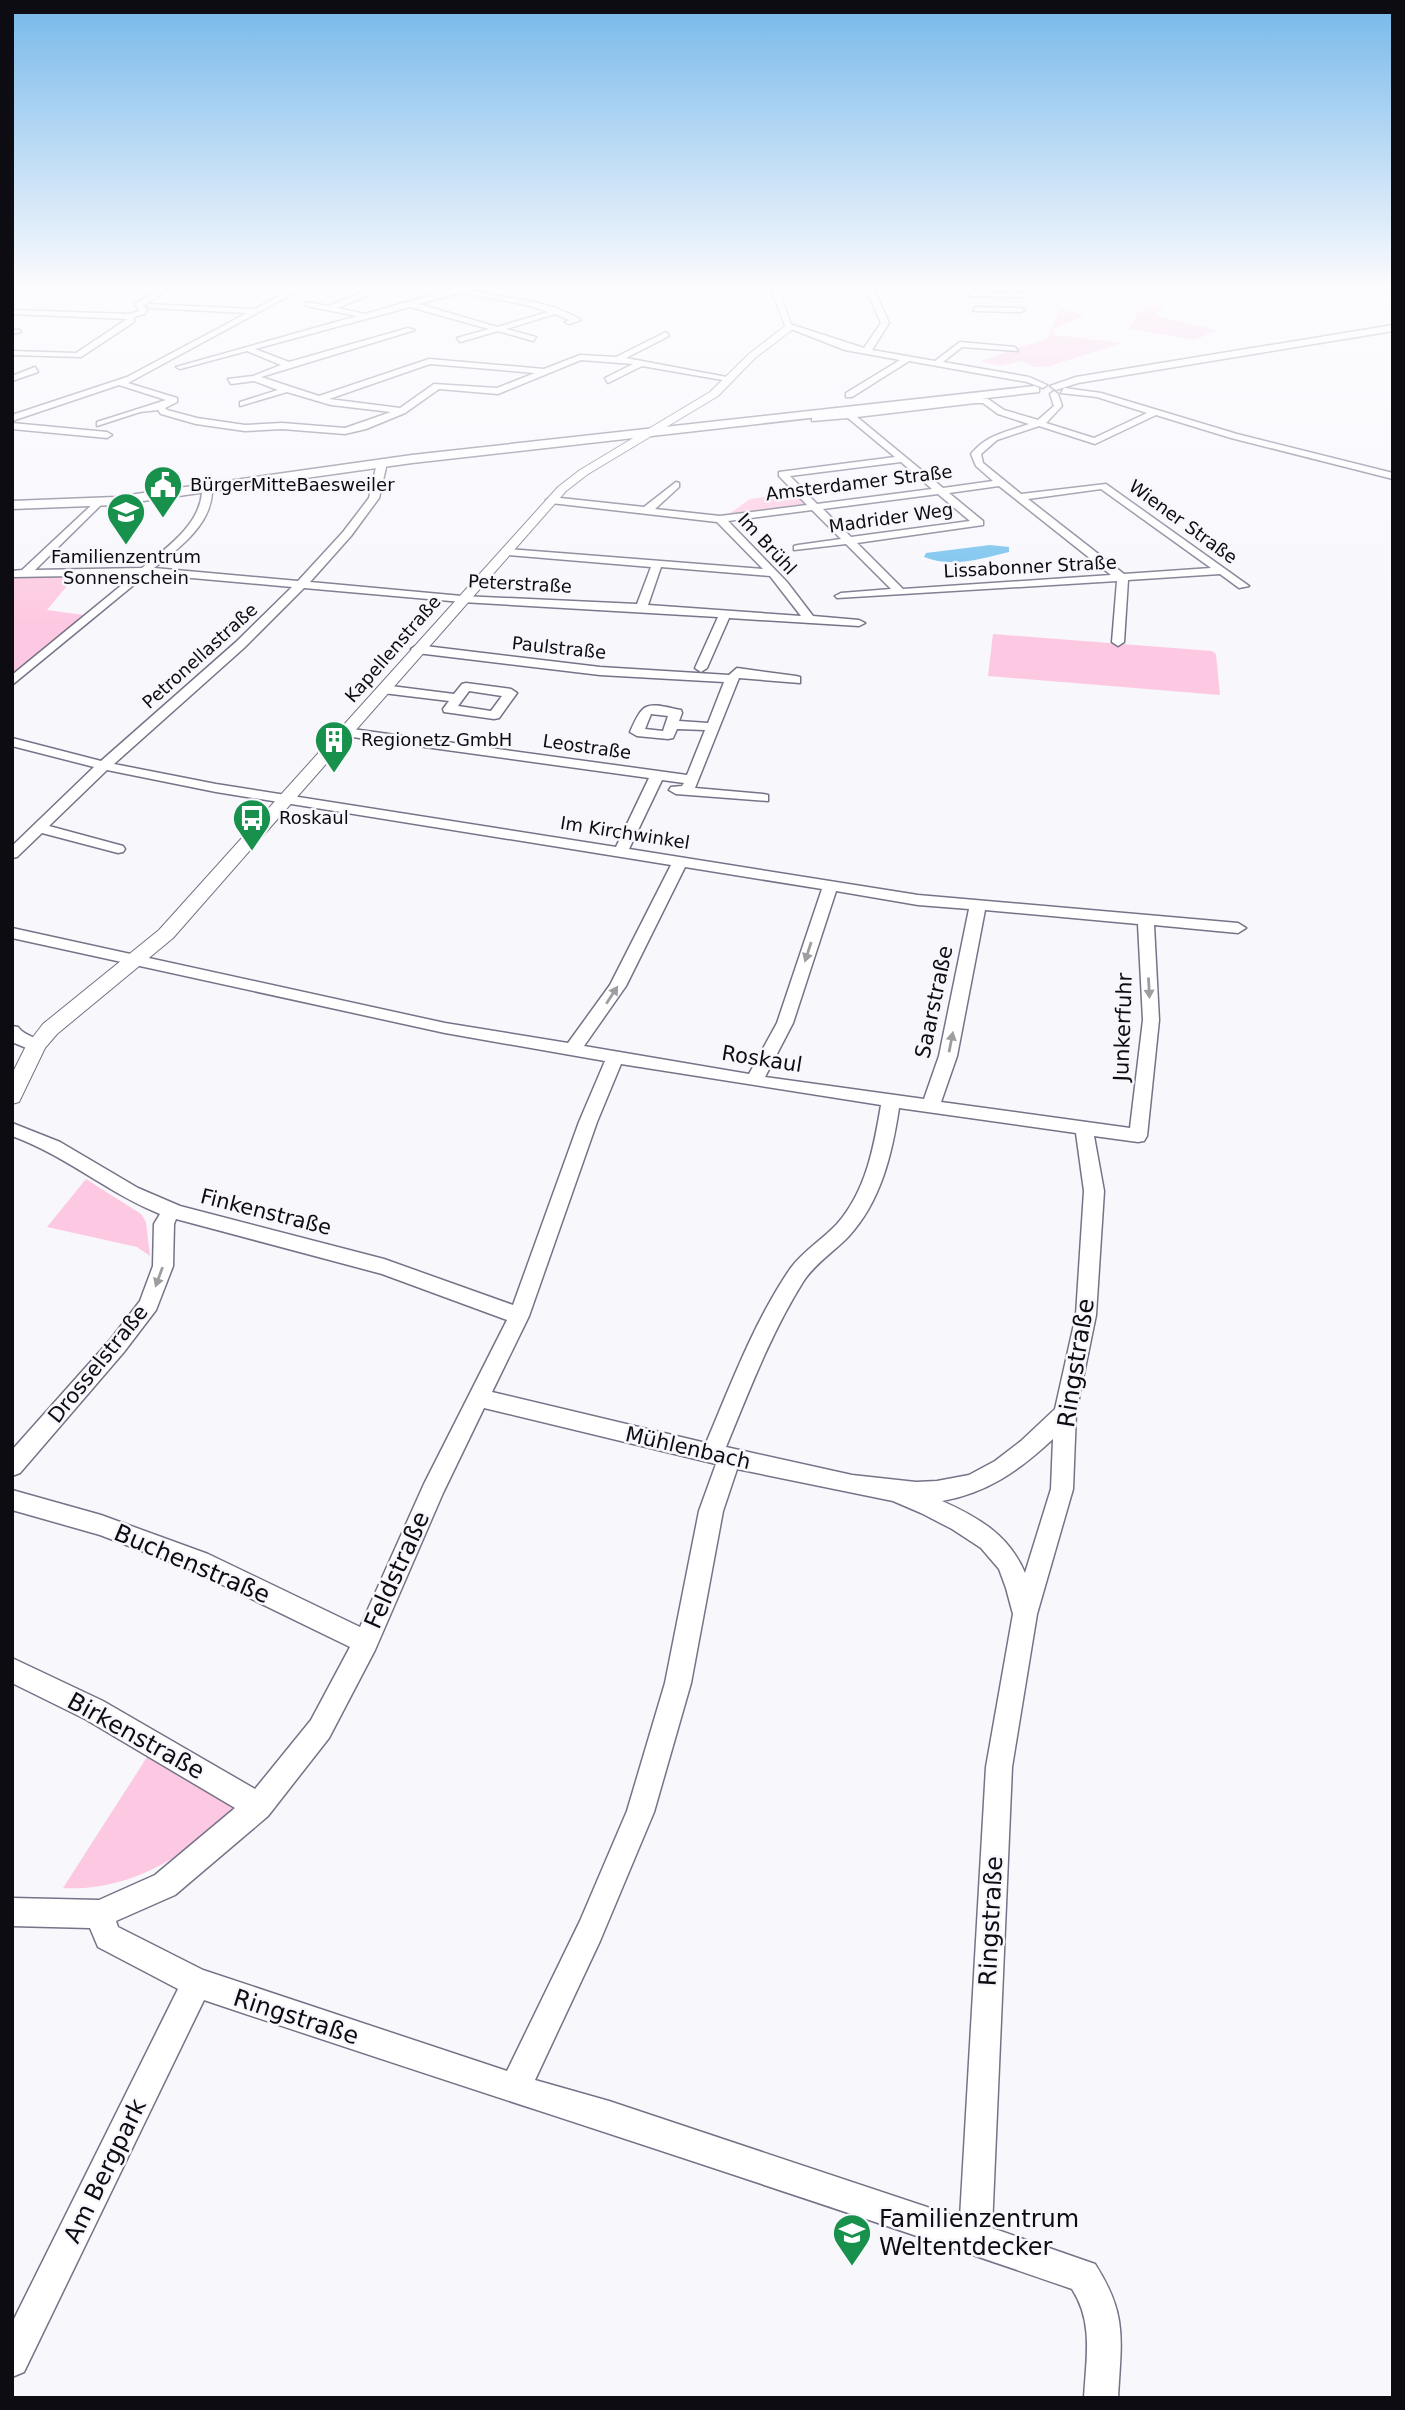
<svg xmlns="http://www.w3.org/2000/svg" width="1405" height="2410" viewBox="0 0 1405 2410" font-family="'DejaVu Sans',sans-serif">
<rect width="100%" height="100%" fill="#f8f7fc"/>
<g fill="#fdc9e2">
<polygon points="1156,305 1163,307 1156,316 1217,330 1195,340 1129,329 1138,312"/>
<polygon points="1060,308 1084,316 1055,328 1053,334 1055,335 1122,343 1050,366 1034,367 1022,361 1000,366 980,361 1048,338"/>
<polygon points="797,493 806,503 804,505 729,514 750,499"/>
<polygon points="76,575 47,610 84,615 12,674 12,577"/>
<polygon points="993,634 1212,651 1216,654 1220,695 988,676"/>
<polygon points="86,1179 141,1214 146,1222 150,1256 137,1247 47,1227"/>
<path d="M149,1754L227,1796L233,1808C190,1855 129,1892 63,1888Z"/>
</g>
<path fill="#6cbdec" d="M990,545L1009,547V552C981,559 951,568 924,557L926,553Z"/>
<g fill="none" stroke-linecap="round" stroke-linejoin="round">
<g stroke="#757387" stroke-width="3">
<g id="minor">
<polygon points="162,287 171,287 143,306 147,309 145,314 134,317 134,322 81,357 12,355 12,351 76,353 127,319 12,314 12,310 129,314 139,311 135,304"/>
<path d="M234,287H305L128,383L177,398V402L165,408L167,410L197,418L245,425L282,423L345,428L391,412L331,405L287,392L240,406V402L278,390L254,381L231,384L228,379L253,376L281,365L247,351L180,369L176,367L357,316L306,306V302L329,306L363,292L366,296L338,308L365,314L459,287H477L471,290C508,300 548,299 581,320L569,324L565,322L569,320L555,314L506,329L536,337L533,341L498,331L460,342L457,338L489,329L410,307L255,349L289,362L408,328L415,330L261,377L319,396L429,359L544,369L580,355L616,357L666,332L669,336L626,358L732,378L728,381L642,366L608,383L605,378L633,364L581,360L498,394L439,389L405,413L366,429L345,434L282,429L245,431L196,424L161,414L158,410L140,412L97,426V422L166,400L119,385L12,421V415L127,377L247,313L149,308L146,304L255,309L288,291L237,289ZM463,292C491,300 521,301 548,312L497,327L419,304ZM430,364L535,373L497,388L434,384L400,408L329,399Z"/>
<polygon points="865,287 873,287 889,323 872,350 935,361 960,342 1015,347 1018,351 962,347 943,362 1029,377 1047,385 1043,388 1027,382 909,361 852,397 846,397 846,393 900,360 845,350 786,327 793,325 864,348 881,323"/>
<polygon points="1375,287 1393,289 1393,294 1376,289"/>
<polygon points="972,292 1022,293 1026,295 1022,297 969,296"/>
<polygon points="976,307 1021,308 1025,310 1021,312 973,311"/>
<polygon points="12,330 20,330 21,332 12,334"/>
<polygon points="35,367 38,372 12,381 12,376"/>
<path d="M1064,388L1101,393L1237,434L1393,473V479L1231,438L1156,415L1095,444L1039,426L997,440L981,454L983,463L1021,494L1106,484L1249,586L1239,588L1220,574L1128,580L1124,642L1118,646L1112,642L1117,581L837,598L835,596L841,593L891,589L846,544L794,550V546L798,545L841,539L812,510L728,521L787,582L813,616L859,620L865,623L859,626L729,618L707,668L701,672L695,668L718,617L462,602L304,588L244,648L114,764L216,784L616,847L649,778L345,736L338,732L345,728L687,775L705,730L677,729L673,738L668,739L637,736L630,732C644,700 646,703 681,710L682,713L679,721L708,723L724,682L600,675L417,653L411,649L417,645L600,667L729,675L737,668L796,676L800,677V683L739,678L695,788L763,794L768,795V801L676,794L669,790L671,787L682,786L684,783L662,780L629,849L918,895L1238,923L1246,928L1238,933L1154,925L1159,1020L1147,1136L1144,1141L1138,1142L1094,1136L1104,1191L1096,1315L1076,1413L1073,1489L1037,1614L1012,1767L992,2228L1095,2264C1128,2315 1121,2340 1118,2398H1084C1086,2359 1094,2323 1072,2289C784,2189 493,2097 204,2000L24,2372L12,2377V2323L178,1989L98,1947L90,1928L12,1926V1898L99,1900L155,1875L235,1808L85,1719L12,1683V1658L103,1701L255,1789L311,1720L350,1647L192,1570L100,1535L12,1510V1490L101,1515L208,1554L360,1627L424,1484L507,1320L382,1274L176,1219L174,1224L173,1266L156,1310L124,1352L20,1473L12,1476V1450L110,1340L140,1301L153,1266L154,1224L160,1214C108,1193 65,1155 12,1136V1123L60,1142L138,1188L180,1206L384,1259L513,1305L579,1122L605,1061L445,1033L12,938V928L445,1023L568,1043L610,985L671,865L216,792L107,770L49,826L123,846L125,849L123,852L118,853L42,833L17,857L12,858V846L94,767L12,746V738L101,761L236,642L292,587L147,574L12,685V675L134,575L12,577V571L22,570L98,499L103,502L102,504L35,570L142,568C166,548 199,526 202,493L207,490L212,493C210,526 178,549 154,568L298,581L343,532L369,498L377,463L382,460L387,463L379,498L351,536L310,582L462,596L637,604L651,567L508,555L503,552L508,549L763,569L717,522L551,503L546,500L551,497L644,507L676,482L679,483V487L655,509L720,516L807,505L779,476V472L895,457L848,418L812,421V417L815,416L975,397L988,399L1004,410L1038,420L1054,406L1050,394L1054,391L1058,394L1062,406L1046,423L1094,438L1147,413L1097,397L1061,393ZM975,403H983L998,414L1029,424C1007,432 987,434 971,454L976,466L993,481L943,488L857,417ZM901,462L932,489L817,504L790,476ZM999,486L1111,575L903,589L857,543L983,525V521L949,493ZM1101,489L1211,568L1124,574L1028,499ZM938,494L970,521L851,537L823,509ZM661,567L770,576L801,616L648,605ZM651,714L668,716L663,731L645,729ZM685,867L822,889L777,1023L749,1074L584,1046L626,986ZM836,891L918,905L969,909L939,1056L924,1099L765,1077L793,1023ZM985,910L1138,924L1143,1020L1130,1128L941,1102L957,1056ZM621,1064L881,1105C874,1147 866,1191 837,1224C822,1240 803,1251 790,1269C754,1322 731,1384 706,1443L492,1392L529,1316L597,1122ZM899,1108L1076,1133L1084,1191L1076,1315L1055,1409L1021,1441L995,1461L969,1475L937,1481L916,1482L852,1475L726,1447C749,1391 771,1333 803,1282C815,1263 834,1252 849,1236C881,1201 892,1154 899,1108ZM484,1408L716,1464L699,1511L665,1683L627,1811L580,1921L507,2071L203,1970L118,1927L116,1921L175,1895L268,1816L329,1738L375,1650L443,1493ZM1053,1439L1051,1489L1025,1573C1009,1535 978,1517 942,1501C987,1493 1020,1470 1053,1439ZM737,1469L893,1501L921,1513L952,1529L981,1548L999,1569L1006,1588L1013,1614L986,1767L960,2218L609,2101L535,2080L600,1941L654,1812L691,1683L723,1511Z"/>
<polygon points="12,423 107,432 112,435 107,438 12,429"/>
<path d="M466,683L511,689L517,693L499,718L494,719L444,712L443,709L449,701L383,693L377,689L383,685L454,694L462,684ZM469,691L502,696L491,711L458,706Z"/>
<path d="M12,1026L18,1027C25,1037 38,1036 45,1046L42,1050L36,1052L12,1042Z"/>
</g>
</g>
<g stroke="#757387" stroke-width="2">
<polygon id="tertiary" points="770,287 778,287 793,329 755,358 718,396 588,474 566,491 173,938 57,1034 45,1048 19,1102 12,1104 12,1074 26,1046 43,1024 159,930 558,487 580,470 710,392 749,354 785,326"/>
</g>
<g stroke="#757387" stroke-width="3">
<g id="secondary">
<polygon points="1393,325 1393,331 1078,383 1056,390 1050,386 1076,377"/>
<polygon points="1035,386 1039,388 1039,392 412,463 115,505 12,509 12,501 115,497 412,455"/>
</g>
</g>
<use href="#minor" fill="#fff" fill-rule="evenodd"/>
<use href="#tertiary" fill="#fff" fill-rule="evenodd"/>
<use href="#secondary" fill="#fff" fill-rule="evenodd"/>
</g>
<defs><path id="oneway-solid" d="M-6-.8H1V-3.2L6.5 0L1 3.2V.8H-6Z" transform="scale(1.75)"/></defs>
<g fill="#9e9ea1">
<use href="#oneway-solid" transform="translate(808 952) rotate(108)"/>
<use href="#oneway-solid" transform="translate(1149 988) rotate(87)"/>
<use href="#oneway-solid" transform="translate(612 995) rotate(-57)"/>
<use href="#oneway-solid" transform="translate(951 1042) rotate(-79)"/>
<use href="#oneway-solid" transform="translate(159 1277) rotate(110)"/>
</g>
<linearGradient id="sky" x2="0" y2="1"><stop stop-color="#76b8ea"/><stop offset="0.46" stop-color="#fcfbfe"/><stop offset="1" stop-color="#fcfbfe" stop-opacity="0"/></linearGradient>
<rect width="1405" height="624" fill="url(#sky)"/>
<defs>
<g id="civic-pin" transform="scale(2.0125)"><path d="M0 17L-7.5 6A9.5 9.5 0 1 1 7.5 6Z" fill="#18914d" stroke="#f8f7fc"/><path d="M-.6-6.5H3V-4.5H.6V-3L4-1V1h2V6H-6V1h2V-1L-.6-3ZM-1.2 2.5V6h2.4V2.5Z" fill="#fff"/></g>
<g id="school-pin" transform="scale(2.0125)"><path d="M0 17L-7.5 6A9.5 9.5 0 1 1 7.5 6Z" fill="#18914d" stroke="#f8f7fc"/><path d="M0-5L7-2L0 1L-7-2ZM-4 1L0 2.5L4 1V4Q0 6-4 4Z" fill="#fff"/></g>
<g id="building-pin" transform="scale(2.0125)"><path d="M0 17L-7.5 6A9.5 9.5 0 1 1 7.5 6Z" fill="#18914d" stroke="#f8f7fc"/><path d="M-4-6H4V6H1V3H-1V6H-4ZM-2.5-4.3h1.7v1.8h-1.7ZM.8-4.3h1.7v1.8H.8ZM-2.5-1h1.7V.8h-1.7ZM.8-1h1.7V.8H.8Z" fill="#fff"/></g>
<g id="bus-pin" transform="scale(2.0125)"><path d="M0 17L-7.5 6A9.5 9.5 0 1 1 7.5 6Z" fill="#18914d" stroke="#f8f7fc"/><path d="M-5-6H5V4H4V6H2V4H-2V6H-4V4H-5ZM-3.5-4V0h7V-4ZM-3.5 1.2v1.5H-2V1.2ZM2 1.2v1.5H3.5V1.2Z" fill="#fff"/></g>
</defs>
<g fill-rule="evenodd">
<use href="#civic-pin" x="163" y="485"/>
<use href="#school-pin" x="126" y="512"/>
<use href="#building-pin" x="334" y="740"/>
<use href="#bus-pin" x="252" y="818"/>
<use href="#school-pin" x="852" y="2233"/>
</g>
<g text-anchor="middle" stroke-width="5" stroke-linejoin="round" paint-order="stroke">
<g font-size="18" fill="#0d0c13" stroke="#f8f7fc">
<text transform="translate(859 483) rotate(-7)" y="6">Amsterdamer Straße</text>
<text transform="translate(891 518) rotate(-8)" y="6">Madrider Weg</text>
<text transform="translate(1183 522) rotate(36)" y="6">Wiener Straße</text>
<text transform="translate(767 544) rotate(47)" y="6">Im Brühl</text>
<text transform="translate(1030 567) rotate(-3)" y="6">Lissabonner Straße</text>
<text transform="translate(520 584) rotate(3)" y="6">Peterstraße</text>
<text transform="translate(559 648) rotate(6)" y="6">Paulstraße</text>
<text transform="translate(393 649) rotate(-49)" y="6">Kapellenstraße</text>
<text transform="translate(200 656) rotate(-42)" y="6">Petronellastraße</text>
<text transform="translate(587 747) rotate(8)" y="6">Leostraße</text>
<text transform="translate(625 833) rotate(9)" y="6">Im Kirchwinkel</text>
</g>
<g font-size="18" fill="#0d0c13" stroke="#f8f7fc" text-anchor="start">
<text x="190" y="491">BürgerMitteBaesweiler</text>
<text x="126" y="563" text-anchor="middle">Familienzentrum<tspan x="126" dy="21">Sonnenschein</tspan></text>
<text x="361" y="746">Regionetz GmbH</text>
<text x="279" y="824">Roskaul</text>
</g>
<g font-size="21" fill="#0d0c13" stroke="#f8f7fc">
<text transform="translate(934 1002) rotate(-78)" y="7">Saarstraße</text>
<text transform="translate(1123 1027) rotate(-88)" y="7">Junkerfuhr</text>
<text transform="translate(762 1059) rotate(9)" y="7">Roskaul</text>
<text transform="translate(266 1212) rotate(14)" y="7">Finkenstraße</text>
<text transform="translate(98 1364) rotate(-51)" y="7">Drosselstraße</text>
<text transform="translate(688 1448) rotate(13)" y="7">Mühlenbach</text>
</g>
<g font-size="24" fill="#0d0c13" stroke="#f8f7fc">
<text transform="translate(1076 1363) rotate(-81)" y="8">Ringstraße</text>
<text transform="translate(192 1564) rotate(23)" y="8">Buchenstraße</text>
<text transform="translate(397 1570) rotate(-66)" y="8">Feldstraße</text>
<text transform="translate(136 1736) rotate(29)" y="8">Birkenstraße</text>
<text transform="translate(991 1921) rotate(-87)" y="8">Ringstraße</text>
<text transform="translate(296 2017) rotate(18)" y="8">Ringstraße</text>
<text transform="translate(105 2171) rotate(-64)" y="8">Am Bergpark</text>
</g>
<g font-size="24" fill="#0d0c13" stroke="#f8f7fc" text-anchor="start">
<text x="879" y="2227">Familienzentrum<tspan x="879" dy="28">Weltentdecker</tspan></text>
</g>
</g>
<rect width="1405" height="2410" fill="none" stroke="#0d0c13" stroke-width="28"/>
</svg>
